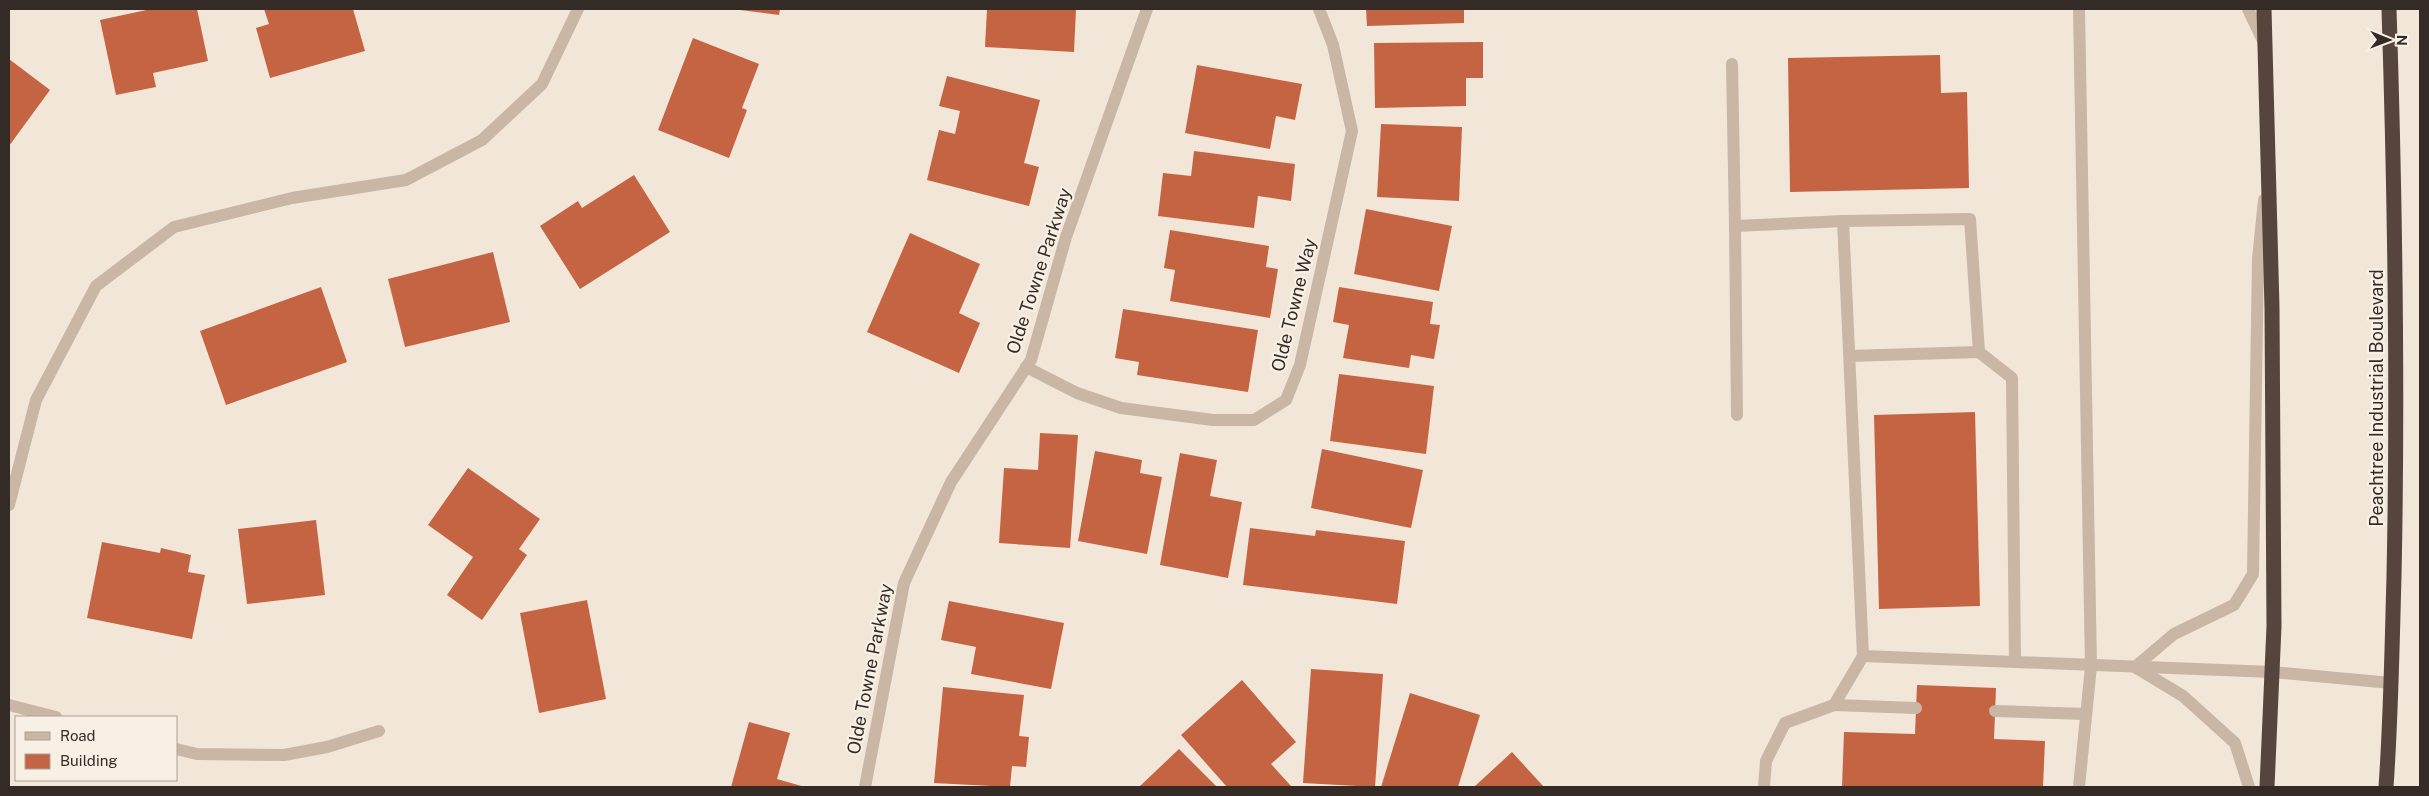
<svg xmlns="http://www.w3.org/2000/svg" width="2429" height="796" viewBox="0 0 2429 796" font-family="'Public Sans',sans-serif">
<rect width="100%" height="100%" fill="#f1e6d8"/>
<g fill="#c56442">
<polygon points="151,9 197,9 208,61 153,73 156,87 116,95 100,20"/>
<polygon points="264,9 353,9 365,51 270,78 256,28 269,24"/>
<polygon points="732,9 780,9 779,15"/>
<polygon points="987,9 1076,9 1074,52 985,47"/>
<polygon points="1366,9 1464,9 1464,23 1367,26"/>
<polygon points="693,38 759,64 742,108 747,110 729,158 658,130"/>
<polygon points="1483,42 1483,78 1466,78 1466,106 1375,108 1374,43"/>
<polygon points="1940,55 1941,93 1967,92 1969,188 1790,192 1788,58"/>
<polygon points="9,59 50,90 9,146"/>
<polygon points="1197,65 1302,84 1295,120 1276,116 1270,149 1185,133"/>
<polygon points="947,76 1040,100 1024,163 1039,167 1029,206 927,180 939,130 955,134 960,111 939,106"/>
<polygon points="1381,124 1462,127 1459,201 1377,197"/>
<polygon points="1194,151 1295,164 1291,201 1258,196 1254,228 1158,216 1163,173 1191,176"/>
<polygon points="634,175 670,232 580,289 540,226 578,201 582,208"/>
<polygon points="1366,209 1452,226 1439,291 1354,274"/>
<polygon points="1170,230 1269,246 1266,267 1278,269 1270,318 1170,301 1175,270 1164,268"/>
<polygon points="910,233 980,264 959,313 980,323 959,373 867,332"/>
<polygon points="493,252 510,322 405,347 388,279"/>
<polygon points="321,287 347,362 226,405 200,331"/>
<polygon points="1339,287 1433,302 1430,324 1440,325 1434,359 1411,355 1409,368 1343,358 1349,325 1333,322"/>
<polygon points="1123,309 1258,330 1248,392 1137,375 1139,362 1115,358"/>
<polygon points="1339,374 1434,386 1426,454 1330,441"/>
<polygon points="1975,412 1980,606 1879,609 1874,415"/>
<polygon points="1040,433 1078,435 1070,548 999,543 1004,468 1038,470"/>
<polygon points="1322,449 1423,470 1411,528 1311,508"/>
<polygon points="1095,451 1142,460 1140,473 1162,477 1147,554 1078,541"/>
<polygon points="1180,453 1217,460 1210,496 1242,502 1228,578 1160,565"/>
<polygon points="468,468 540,519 519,549 527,555 482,620 447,595 473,557 428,525"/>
<polygon points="316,520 325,595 247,604 238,529"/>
<polygon points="1250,528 1315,536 1316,530 1405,541 1397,604 1243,585"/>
<polygon points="102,542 160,553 161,548 191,555 188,572 205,575 192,639 87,618"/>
<polygon points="587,600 606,699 539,713 520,613"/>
<polygon points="949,601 1064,623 1051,689 971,674 976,647 941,640"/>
<polygon points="1311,669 1383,674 1375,787 1303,783"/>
<polygon points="1242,680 1296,742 1271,764 1291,786 1289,787 1227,787 1181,735"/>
<polygon points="1917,685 1996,688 1994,739 2045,741 2043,787 1842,787 1844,732 1915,734"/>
<polygon points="943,687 1024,695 1019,736 1029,737 1026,767 1012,766 1010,787 934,783"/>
<polygon points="1410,693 1480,715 1458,787 1381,787"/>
<polygon points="749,722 790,733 777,779 805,787 731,787"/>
<polygon points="1179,749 1217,787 1139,787"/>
<polygon points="1512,752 1544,787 1474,787"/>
</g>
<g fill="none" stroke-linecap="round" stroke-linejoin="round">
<g stroke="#c9b6a5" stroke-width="12">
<polyline points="2248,9 2264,43"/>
<polyline points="1732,64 1735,226 1843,221"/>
<polyline points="1735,226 1737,415"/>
<polyline points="1979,352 2012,378 2015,662"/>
<polyline points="1849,356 1979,352 1970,219 1843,221 1863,656 2272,672 2391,683"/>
<polyline points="1834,705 1916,708"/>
<polyline points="1995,711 2086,714"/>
<polyline points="1764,787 1766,761 1785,723 1834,705 1863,656"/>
<polyline points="2079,787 2091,666 2079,9"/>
<polyline points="2249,787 2235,743 2183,696 2135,667 2174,634 2234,605 2253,574 2258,259 2264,200"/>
</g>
<g stroke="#c9b6a5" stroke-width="12">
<polyline points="1026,367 1077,393 1121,408 1213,420 1254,420 1286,400 1300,365 1352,131 1333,45 1319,9"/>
<polyline points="9,505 36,400 96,286 174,227 292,198 406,180 482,140 542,84 578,9"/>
<polyline points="9,705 56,717"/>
<polyline points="176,749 197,754 284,755 327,747 379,731"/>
<polyline points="865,787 904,583 951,482 1031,360 1066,237 1147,9"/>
</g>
<g stroke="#55453d" stroke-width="15">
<polyline points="2264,9 2272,308 2274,626 2267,787"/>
<path d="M2386,787C2391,717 2392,647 2394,576C2398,387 2395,198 2389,9"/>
</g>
</g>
<g text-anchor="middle" stroke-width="4.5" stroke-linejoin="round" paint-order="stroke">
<g font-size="18" fill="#342b26" stroke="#f9f0e5">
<text transform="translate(1039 271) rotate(-72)" y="6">Olde Towne Parkway</text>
<text transform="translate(1294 305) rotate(-76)" y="6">Olde Towne Way</text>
<text transform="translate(2377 398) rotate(-90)" y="6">Peachtree Industrial Boulevard</text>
<text transform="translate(870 669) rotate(-79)" y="6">Olde Towne Parkway</text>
</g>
</g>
<rect width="2429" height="796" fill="none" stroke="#342b26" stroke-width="20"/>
<rect x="15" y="716" width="162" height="65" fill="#f9f0e5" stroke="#aaa199"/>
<rect x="25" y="732" width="25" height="8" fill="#c9b6a5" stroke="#aaa199"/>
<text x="60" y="741" font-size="15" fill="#342b26">Road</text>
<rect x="25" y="754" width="25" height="15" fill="#c56442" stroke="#aaa199"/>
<text x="60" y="766" font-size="15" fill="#342b26">Building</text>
<g transform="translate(2389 40) rotate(91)" stroke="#f9f0e5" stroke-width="4" paint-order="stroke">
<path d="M0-4L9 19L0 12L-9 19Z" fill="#342b26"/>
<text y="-8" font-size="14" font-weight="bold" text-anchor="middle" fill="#342b26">N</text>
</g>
</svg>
